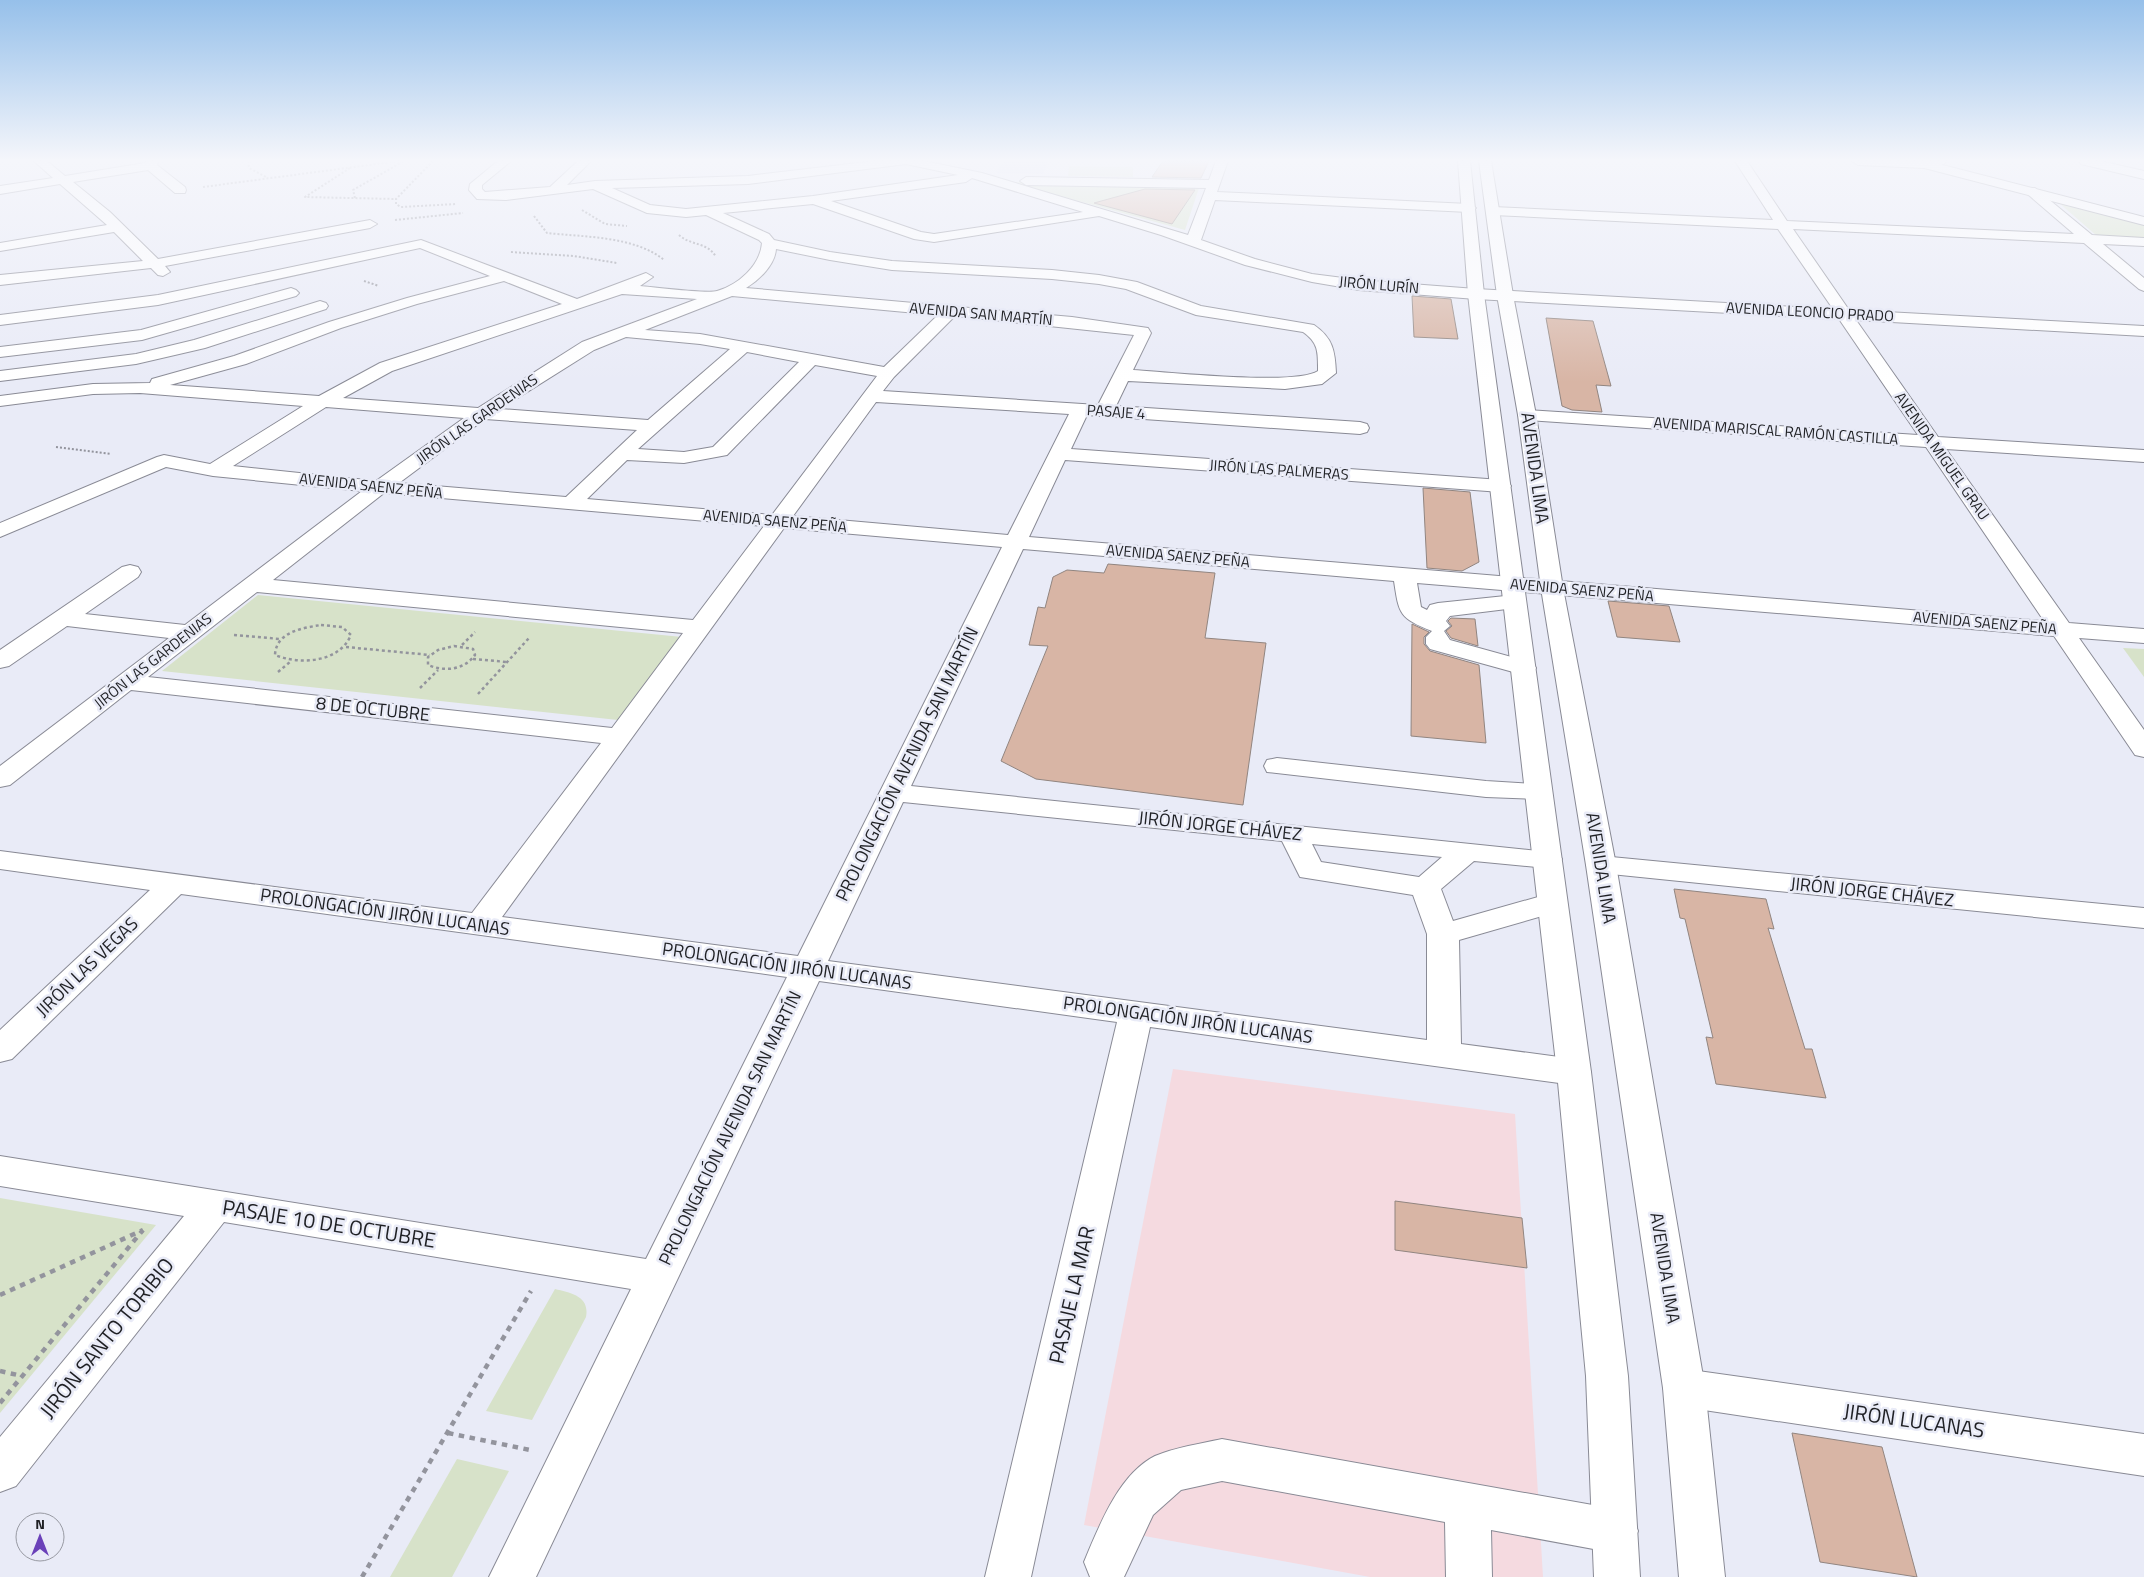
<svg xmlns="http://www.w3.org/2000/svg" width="2144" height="1577" viewBox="0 0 2144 1577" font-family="'Titillium Web',sans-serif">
<rect width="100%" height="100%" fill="#e9ebf7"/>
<polygon fill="#f5dae0" points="1173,1069 1515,1114 1543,1577 1370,1577 1084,1525"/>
<polygon fill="#dcdff2" points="1004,161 1048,161 1043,174 996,173"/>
<g fill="#d7e2c9">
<polygon points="1069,166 1133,167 1133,177 1068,176"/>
<polygon points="1009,182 1190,185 1199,188 1185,230"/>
<polygon points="2058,202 2144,225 2144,238 2097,236"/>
<polygon points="258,595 682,637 618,720 162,671"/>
<polygon points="2123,648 2144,649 2144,677"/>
<polygon points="0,1198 156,1225 0,1413"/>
<path d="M555,1289C571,1293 590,1296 586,1317L532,1420L486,1411Z"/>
<polygon points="457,1459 509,1471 452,1577 390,1577"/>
</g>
<g fill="#d8b5a5" stroke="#918580">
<polygon points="1163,161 1209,161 1201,178 1152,177"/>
<polygon points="1145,189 1195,190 1172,224 1094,203"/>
<polygon points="1412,296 1451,299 1458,339 1414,337"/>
<polygon points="1546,318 1593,321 1611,386 1596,385 1602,412 1572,410 1562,406"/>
<polygon points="1423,488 1470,492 1479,562 1462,571 1427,568"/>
<polygon points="1108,564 1215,573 1205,638 1266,643 1243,805 1036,779 1001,761 1048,646 1029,645 1038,607 1045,608 1053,577 1067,570 1104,573"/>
<polygon points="1608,601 1669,606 1680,642 1617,637"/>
<polygon points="1451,618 1475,619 1478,646 1451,638 1446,631 1452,626 1448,621"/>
<polygon points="1412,624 1429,632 1424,637 1424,644 1430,651 1479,665 1486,743 1411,736"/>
<polygon points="1674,889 1766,899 1774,929 1768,928 1805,1049 1812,1049 1826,1098 1716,1084 1706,1037 1713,1038 1685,919 1680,918"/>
<polygon points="1395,1201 1522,1218 1527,1268 1395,1250"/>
<polygon points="1792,1433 1882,1447 1917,1577 1820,1562"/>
</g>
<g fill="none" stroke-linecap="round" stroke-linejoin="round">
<g stroke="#898a95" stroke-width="2">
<g id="minor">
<polygon points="34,161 47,161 65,176 145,163 146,161 158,161 157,165 185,187 186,190 185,193 175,193 148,170 73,182 110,212 158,259 370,220 377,224 370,228 165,266 170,272 163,276 158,275 151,268 0,285 0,275 143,261 114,232 0,251 0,243 107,225 60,184 0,194 0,186 53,178"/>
<path d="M498,161H511L482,185V189L485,192L550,187L578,161H591L567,185L595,181L748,176L875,161H924L982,173L1188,235L1206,188L1026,185L1020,181L1026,177L1209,180L1216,161H1228L1217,192L1469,204L1476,208L1469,212L1215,200L1201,240L1255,259L1312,274L1359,280L1476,289L1833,309L1778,229L1493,215L1486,211L1493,207L1773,220L1735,161H1747L1787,221L2074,234L2024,191L2025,188H2035L2092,235L2144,238V246L2103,244L2144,278V291L2139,289L2084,243L1793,229L1849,310L2144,326V336L1856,320L1938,437L2144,450V462L1946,449L2069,623L2144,629V643L2079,638L2144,730V757L2135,755L2054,636L1417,583L1421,607L1427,610L1430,605L1438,603L1515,595L1523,597L1526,602L1523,607L1450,616L1446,621L1450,626L1444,631L1450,640L1533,663L1536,668L1533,673L1524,675L1430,649L1426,644V637L1432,631C1399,618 1399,614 1394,581L1023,549L911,786L1557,853L1562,859L1557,865L1547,868L1474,861L1441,889L1453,921L1552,893L1563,896L1567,903L1563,910L1459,940L1461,1044L1574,1059L1586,1063L1591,1072L1586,1081L1574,1085L1150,1027L1031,1577H985L1117,1022L819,981L536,1577H489L631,1289L224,1222L16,1486L0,1492V1437L184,1216L0,1186V1156L646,1259L787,977L181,894L12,1059L0,1062V1030L150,890L0,869V851L472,913L601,743L131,690L10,785L0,787V766L169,638L67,626L9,666L0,668V650L122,567L130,565L138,567L141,572L138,577L85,614L185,625L362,491L213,476L166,467L0,537V523L157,457L164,455L210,464L303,406L140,393L93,394L0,406V396L93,384L150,383L152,379L234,356L329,322L407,298L490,276L420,248L158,305L0,325V315L158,295L421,240L577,299L646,273L653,277L640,286C653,287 708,294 717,291C738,285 760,266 762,243L759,240L706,215L686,217L647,213L593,189L506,200L477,199L469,190L470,184ZM906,164L958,175L813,196L686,209L650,205L612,188L748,184ZM972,178L1083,212L934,234L921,232L831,201L966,182ZM813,204L914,239L934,242L1099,216L1161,235L1245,265L1312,282L1359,290L1476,299L1839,319L1918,435L1527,410L1521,411L1518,415L1521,419L1527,420L1926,447L2044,621L1029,537L1065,460L1501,492L1508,490L1511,486L1508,482L1501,480L1071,449L1087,415L1360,434L1367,432L1369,428L1367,424L1360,422L1116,406L1128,381L1285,389L1322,384L1336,373C1335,351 1333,338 1314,325L1201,306L1137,282L1099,275L1052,270L892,261L830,252L774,240L769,234L723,213ZM776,249L830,260L892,270L1052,279L1099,284L1126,289L1196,315L1303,332C1319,343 1318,353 1318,371C1294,386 1168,372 1133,370L1151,333L1148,328L1072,317L746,288C759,280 775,265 776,249ZM504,281L562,304L380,363L319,396L170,385L246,364L341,328L417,304ZM622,294L697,299L582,342L478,408L343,398L392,371ZM732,296L938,315L884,367L700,334L645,330ZM955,316L1134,335L1098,405L883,391L894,377ZM626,337L700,344L730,349L648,420L500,409L594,350ZM747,352L799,362L713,447L684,452L638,449ZM815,365L877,376L772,515L587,499L627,460L684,463L727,455ZM876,402L1069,414L1008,535L793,516ZM326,407L464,418L376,481L233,466ZM485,419L637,430L566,497L399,483ZM384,493L764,526L693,620L273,580ZM784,528L1002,547L798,956L502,917ZM257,592L683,633L612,728L148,677ZM903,802L1282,841L1300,877L1413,895L1427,934V1040L828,961ZM1312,844L1442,857L1419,877L1321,862Z"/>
<polygon points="1852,161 1946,161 1944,164 1924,168 1858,165"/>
<polygon points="2079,161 2100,161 2144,171 2144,179 2081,164"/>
<polygon points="291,288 296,290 299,293 296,296 142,340 0,357 0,347 141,330"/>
<polygon points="320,301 326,303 328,306 326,309 205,348 136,364 0,381 0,371 136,354 194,340"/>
<polygon points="1277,758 1486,781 1548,785 1552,791 1548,797 1538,799 1486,797 1267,772 1264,766 1267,760"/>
<polygon points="1601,856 2144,908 2144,928 1591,872 1586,865 1591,858"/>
<polygon points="1684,1369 2144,1434 2144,1476 1684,1407 1669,1401 1663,1388 1669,1375"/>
<path d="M1222,1439L1615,1509L1631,1515L1638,1531L1631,1547L1615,1553L1491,1530L1492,1577H1446L1445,1522L1222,1481L1181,1490L1153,1515L1124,1577H1090L1084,1562C1099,1526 1119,1474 1155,1456C1176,1447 1200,1444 1222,1439Z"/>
</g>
</g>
<g stroke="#898a95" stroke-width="2">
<g id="major">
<polygon points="1458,161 1470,161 1484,294 1591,1072 1628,1376 1640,1577 1594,1577 1586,1376 1557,1072 1468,294"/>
<polygon points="1479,161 1491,161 1513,295 1536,415 1563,588 1616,865 1705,1388 1725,1577 1679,1577 1663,1388 1586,865 1541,588 1518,415 1497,295"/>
<polygon points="1907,161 1927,161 2144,217 2144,225 1909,164"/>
</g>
</g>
<g stroke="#93949d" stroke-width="2" stroke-dasharray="2 2" stroke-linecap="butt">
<polyline points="248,161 249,168 268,178"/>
<polyline points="433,161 396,199 396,204 401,207 456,204"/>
<polyline points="350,168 305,197 396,199"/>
<polyline points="203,187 399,161"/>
<polyline points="355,198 353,190 404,161"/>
<polyline points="582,210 605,224 627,226"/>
<path d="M534,216L547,233C583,237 635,236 664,260"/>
<polyline points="395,220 463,213"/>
<path d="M679,235C691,246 708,242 716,257"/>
<polyline points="511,252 574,256 617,263"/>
<polyline points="364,281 379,286"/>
<polyline points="56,447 111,454"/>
</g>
<g stroke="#93949d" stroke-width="2.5" stroke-dasharray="3 3" stroke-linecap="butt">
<path d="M321,625L342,627L351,635C339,663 300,665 275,655C276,632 302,628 321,625Z"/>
<polyline points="234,635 280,639"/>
<polyline points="462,645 475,632"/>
<path d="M454,646L473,649L475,655C464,670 445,672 428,665V657L438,650Z"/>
<polyline points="346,647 430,655"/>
<polyline points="473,659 507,662"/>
<polyline points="278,672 290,662"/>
<polyline points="420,688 438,670"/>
<polyline points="478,694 529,638"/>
</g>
<g stroke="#93949d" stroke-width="4.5" stroke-dasharray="5.5 5.5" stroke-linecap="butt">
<polyline points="0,1295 143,1230"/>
<polyline points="0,1371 22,1376"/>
<polyline points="0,1403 143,1230"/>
<polyline points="448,1433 530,1450"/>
<polyline points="362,1577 531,1291"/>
</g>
<use href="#minor" fill="#fff" fill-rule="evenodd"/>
<use href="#major" fill="#fff" fill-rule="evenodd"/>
</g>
<linearGradient id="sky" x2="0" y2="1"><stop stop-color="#96c0ea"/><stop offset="0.42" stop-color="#f5f6fb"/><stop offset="1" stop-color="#f5f6fb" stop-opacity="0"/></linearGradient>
<rect width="2144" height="382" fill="url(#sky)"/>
<g text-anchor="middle" stroke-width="5" stroke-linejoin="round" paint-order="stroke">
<g font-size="15" fill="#1f2024" stroke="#e9ebf7">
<text transform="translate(1379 285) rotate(5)" y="5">JIRÓN LURÍN</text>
<text transform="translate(1810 312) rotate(3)" y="5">AVENIDA LEONCIO PRADO</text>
<text transform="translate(981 314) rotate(5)" y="5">AVENIDA SAN MARTÍN</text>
<text transform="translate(1116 412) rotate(4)" y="5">PASAJE 4</text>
<text transform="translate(477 419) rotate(-35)" y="5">JIRÓN LAS GARDENIAS</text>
<text transform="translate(1776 431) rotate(4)" y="5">AVENIDA MARISCAL RAMÓN CASTILLA</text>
<text transform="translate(1942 456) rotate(55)" y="5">AVENIDA MIGUEL GRAU</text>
<text transform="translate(1279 470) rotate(4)" y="5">JIRÓN LAS PALMERAS</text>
<text transform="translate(371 486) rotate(6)" y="5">AVENIDA SAENZ PEÑA</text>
<text transform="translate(775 521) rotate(5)" y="5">AVENIDA SAENZ PEÑA</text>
<text transform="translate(1178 556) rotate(5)" y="5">AVENIDA SAENZ PEÑA</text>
<text transform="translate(1582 590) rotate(5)" y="5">AVENIDA SAENZ PEÑA</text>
<text transform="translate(1985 623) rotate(5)" y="5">AVENIDA SAENZ PEÑA</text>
<text transform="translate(153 661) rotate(-38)" y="5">JIRÓN LAS GARDENIAS</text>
</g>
<g font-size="18" fill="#1f2024" stroke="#e9ebf7">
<text transform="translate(1535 468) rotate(82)" y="6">AVENIDA LIMA</text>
<text transform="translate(373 709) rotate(6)" y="6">8 DE OCTUBRE</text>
<text transform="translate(907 764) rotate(-64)" y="6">PROLONGACIÓN AVENIDA SAN MARTÍN</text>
<text transform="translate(1220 826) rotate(6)" y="6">JIRÓN JORGE CHÁVEZ</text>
<text transform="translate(1601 868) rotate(81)" y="6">AVENIDA LIMA</text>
<text transform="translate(1872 892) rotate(6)" y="6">JIRÓN JORGE CHÁVEZ</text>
<text transform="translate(385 912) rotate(8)" y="6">PROLONGACIÓN JIRÓN LUCANAS</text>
<text transform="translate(787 966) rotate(8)" y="6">PROLONGACIÓN JIRÓN LUCANAS</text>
<text transform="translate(87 967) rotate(-44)" y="6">JIRÓN LAS VEGAS</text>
<text transform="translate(1188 1020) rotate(8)" y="6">PROLONGACIÓN JIRÓN LUCANAS</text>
<text transform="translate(730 1128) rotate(-64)" y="6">PROLONGACIÓN AVENIDA SAN MARTÍN</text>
<text transform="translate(1665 1268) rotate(81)" y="6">AVENIDA LIMA</text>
</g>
<g font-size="21" fill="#1f2024" stroke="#e9ebf7">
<text transform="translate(329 1224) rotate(9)" y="7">PASAJE 10 DE OCTUBRE</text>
<text transform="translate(1072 1295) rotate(-77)" y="7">PASAJE LA MAR</text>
<text transform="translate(107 1338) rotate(-51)" y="7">JIRÓN SANTO TORIBIO</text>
<text transform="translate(1914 1421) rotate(8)" y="7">JIRÓN LUCANAS</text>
</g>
</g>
<g transform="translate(40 1537)"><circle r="24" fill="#e9ebf7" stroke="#989aa3"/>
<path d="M0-4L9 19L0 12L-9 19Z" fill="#6a41b9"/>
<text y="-8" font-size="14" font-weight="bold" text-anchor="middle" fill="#1f2024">N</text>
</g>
</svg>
